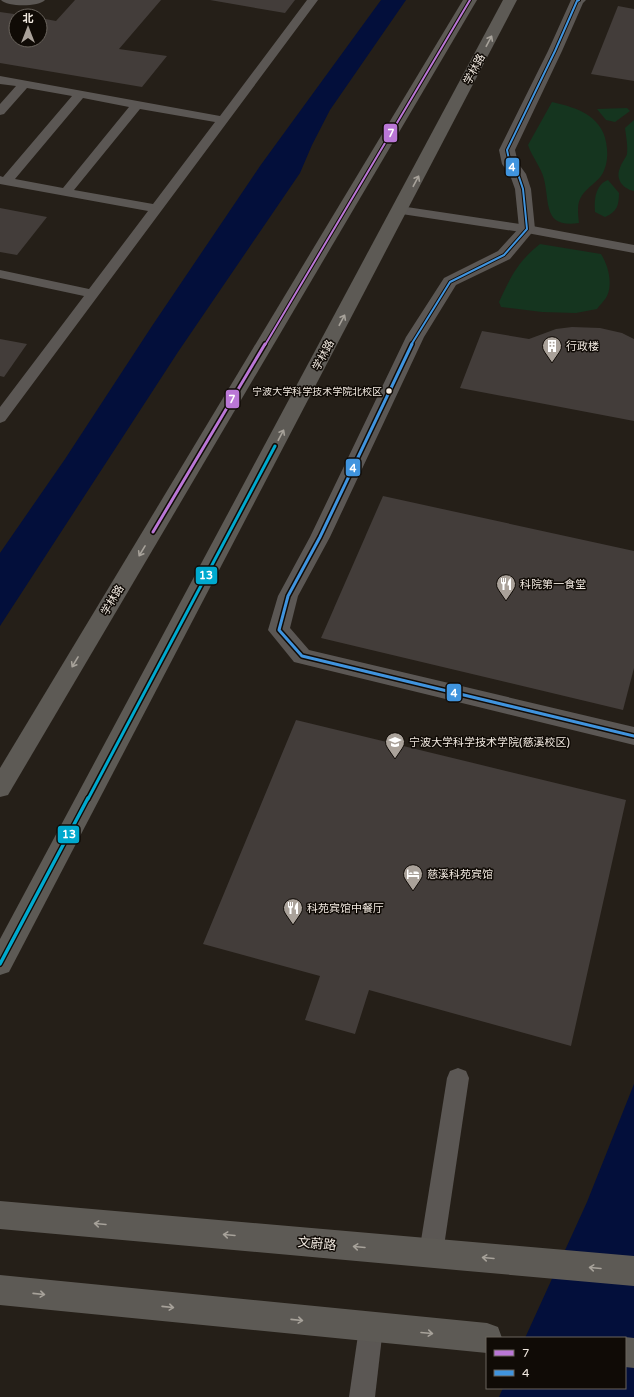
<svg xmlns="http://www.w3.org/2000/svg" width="634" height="1397" viewBox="0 0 634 1397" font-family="'Varela Round','Noto Sans SC',sans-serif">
<rect width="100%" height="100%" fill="#251f18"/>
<g fill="#15351f">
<path d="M552,102C579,108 605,117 607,149C608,158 606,169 601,176C599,179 595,182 592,185C577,198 577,203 579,223C543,228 550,204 544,179C541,167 532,157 528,145Z"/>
<polygon points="627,108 630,111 615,122 606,120 597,109"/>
<path d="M634,120V191C623,189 615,179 620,168C621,163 626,158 627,154C628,146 626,136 625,128Z"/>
<path d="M608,180L619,193C619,205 617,212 605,217L595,212C594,200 595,185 608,180Z"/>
<path d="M540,244L601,254C608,265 613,283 607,296C605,300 600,305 597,309L576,313L542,312L501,307L499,302C510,278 518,261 540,244Z"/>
</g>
<g fill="#030f3b">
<polygon points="381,0 406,0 330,110 312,145 300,173 178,352 0,626 0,553 65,459 152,326 260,166"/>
<polygon points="634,1084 634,1397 499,1397 503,1388 625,1388 625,1338 525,1338 587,1202"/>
</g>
<g fill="#433d3a">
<polygon points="75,0 161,0 119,49 167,56 142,87 0,63 0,12 21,15 16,16 16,40 40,40 40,18 56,21"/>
<polygon points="210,0 295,0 285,13"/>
<polygon points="618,6 634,9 634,81 591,74"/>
<polygon points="0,208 47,217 17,255 0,252"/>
<polygon points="572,327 600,328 622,333 634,339 634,421 460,388 482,331 529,339 556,329"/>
<polygon points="0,339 27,344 4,377 0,376"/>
<polygon points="383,496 634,551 634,668 623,710 321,638"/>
<polygon points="296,720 626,800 571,1046 369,990 355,1034 305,1020 320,976 203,944"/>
</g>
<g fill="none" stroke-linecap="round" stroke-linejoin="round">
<g fill="#5b5754" fill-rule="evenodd">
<path d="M1,0H45C39,7 7,7 1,0Z"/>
<path d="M307,0H318L5,421L0,423V407L84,296L0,278V270L89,289L148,211L0,184V176L3,177L72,96L27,88L4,114L0,115V104L16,86L0,84V76L220,116ZM83,98L129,107L63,188L15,179ZM140,109L215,122L153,204L74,190Z"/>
<polygon points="400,206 527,225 634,245 634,253 527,233 395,213 393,210 395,207"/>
<polygon points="458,1068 466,1071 469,1078 443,1253 439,1261 431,1265 423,1261 419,1253 447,1078 450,1071"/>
<polygon points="371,1316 380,1319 383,1328 375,1397 349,1397 359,1328 362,1319"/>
</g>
<polygon fill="#5b5754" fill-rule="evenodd" points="571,0 586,0 583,3 562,51 515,150 518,163 526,174 531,189 535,229 510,259 456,285 424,337 330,537 298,596 290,628 309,650 634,727 634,745 294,662 268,630 278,596 310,537 406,337 444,278 498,251 519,228 515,189 510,175 502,164 499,150 548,51"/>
<g fill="#5d5a55" fill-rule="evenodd">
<polygon points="463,0 477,0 8,795 0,797 0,768"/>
<polygon points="503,0 517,0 9,972 0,975 0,939"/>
<polygon points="0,1201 634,1256 634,1286 0,1229"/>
<polygon points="0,1275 487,1323 498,1327 502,1338 487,1338 487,1353 0,1305"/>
<polygon points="625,1337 634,1338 634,1368 625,1367 625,1338 622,1338"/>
</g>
<g stroke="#100b06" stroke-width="4">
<polyline id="bus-1-far1" points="265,345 470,0"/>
</g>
<g stroke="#100b06" stroke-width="6">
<polyline id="bus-1" points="153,532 265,344"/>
</g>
<g stroke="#100b06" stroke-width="4">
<polyline id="bus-2-far1" points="411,345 450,282 504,255 527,229 523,189 518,174 510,164 507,150 555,51 577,1 579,0"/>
</g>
<g stroke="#100b06" stroke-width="6">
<polyline id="bus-2" points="412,344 320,537 288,596 279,630 302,656 634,736"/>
</g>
<g stroke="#100b06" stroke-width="6">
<polyline id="bus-3-far1" points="88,799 275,446"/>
</g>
<g stroke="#100b06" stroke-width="6">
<polyline id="bus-3" points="0,964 88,798"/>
</g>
<use href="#bus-1-far1" stroke="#ba77d6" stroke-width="2"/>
<use href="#bus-1" stroke="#ba77d6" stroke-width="3"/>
<use href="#bus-2-far1" stroke="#4094de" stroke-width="2"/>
<use href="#bus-2" stroke="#4094de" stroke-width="3"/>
<use href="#bus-3-far1" stroke="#00a9ce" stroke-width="3"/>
<use href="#bus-3" stroke="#00a9ce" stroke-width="3.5"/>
</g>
<defs><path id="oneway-shaft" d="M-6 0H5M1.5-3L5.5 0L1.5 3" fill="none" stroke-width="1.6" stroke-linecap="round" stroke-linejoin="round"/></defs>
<g stroke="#a7a29a">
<use href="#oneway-shaft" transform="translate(489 41) rotate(-62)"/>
<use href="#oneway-shaft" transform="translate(416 181) rotate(-62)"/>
<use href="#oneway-shaft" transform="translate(342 320) rotate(-62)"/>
<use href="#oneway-shaft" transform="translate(281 435) rotate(-62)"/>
<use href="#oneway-shaft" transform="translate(142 551) rotate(121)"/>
<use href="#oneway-shaft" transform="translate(75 662) rotate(121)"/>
<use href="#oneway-shaft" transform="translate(100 1224) rotate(-175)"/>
<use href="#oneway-shaft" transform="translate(229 1235) rotate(-175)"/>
<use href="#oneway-shaft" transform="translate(359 1247) rotate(-175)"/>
<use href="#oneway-shaft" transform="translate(488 1258) rotate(-175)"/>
<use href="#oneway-shaft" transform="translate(595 1268) rotate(-175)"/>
<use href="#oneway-shaft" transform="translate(39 1294) rotate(6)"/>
<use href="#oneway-shaft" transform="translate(168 1307) rotate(6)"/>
<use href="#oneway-shaft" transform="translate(297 1320) rotate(6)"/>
<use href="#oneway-shaft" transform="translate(427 1333) rotate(5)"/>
</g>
<defs>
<g id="building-pin" transform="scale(1)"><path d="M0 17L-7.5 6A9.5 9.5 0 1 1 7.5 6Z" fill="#aaa29a" stroke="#100b06"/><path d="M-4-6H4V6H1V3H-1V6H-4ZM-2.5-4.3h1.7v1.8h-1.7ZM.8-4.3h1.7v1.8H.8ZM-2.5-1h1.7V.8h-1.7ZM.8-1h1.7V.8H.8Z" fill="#fff"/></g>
<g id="restaurant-pin" transform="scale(1)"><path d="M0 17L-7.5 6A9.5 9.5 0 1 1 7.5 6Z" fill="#aaa29a" stroke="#100b06"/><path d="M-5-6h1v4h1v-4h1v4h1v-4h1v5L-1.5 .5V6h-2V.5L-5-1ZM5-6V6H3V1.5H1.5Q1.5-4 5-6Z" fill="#fff"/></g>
<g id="university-pin" transform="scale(1)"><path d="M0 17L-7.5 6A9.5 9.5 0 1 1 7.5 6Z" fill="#aaa29a" stroke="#100b06"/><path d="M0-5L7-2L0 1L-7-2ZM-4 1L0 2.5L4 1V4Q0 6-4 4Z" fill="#fff"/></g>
<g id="hotel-pin" transform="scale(1)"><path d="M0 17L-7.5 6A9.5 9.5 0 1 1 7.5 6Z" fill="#aaa29a" stroke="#100b06"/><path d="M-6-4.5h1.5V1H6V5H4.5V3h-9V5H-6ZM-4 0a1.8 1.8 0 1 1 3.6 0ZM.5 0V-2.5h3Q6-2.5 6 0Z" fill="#fff"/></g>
</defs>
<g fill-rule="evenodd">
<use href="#building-pin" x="552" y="346"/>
<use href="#restaurant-pin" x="506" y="584"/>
<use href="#university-pin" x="395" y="742"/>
<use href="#hotel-pin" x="413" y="874"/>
<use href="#restaurant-pin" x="293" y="908"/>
</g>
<circle fill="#f1e9e0" stroke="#100b06" stroke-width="1.5" cx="389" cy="391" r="3.5"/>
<g text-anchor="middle" stroke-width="3" stroke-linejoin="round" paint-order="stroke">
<g font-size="10" fill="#f1e9e0" stroke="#100b06" text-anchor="end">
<text x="382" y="395">宁波大学科学技术学院北校区</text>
</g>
<g font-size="11" fill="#f1e9e0" stroke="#100b06">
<text transform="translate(474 69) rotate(-62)" y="4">学林路</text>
<text transform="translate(323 355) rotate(-62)" y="4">学林路</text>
<text transform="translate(112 600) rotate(-59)" y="4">学林路</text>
</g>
<g font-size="11" fill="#f1e9e0" stroke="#100b06" text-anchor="start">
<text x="566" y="350">行政楼</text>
<text x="520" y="588">科院第一食堂</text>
<text x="409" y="746">宁波大学科学技术学院(慈溪校区)</text>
<text x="427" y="878">慈溪科苑宾馆</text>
<text x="307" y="912">科苑宾馆中餐厅</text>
</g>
<g font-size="13" fill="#f1e9e0" stroke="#100b06">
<text transform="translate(317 1243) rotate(5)" y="5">文蔚路</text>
</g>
</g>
<g stroke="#100b06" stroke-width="1.5">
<rect x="383" y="123" width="15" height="20" rx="4" fill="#ba77d6"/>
<rect x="505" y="157" width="15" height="20" rx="4" fill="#4094de"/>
<rect x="225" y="389" width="15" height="20" rx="4" fill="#ba77d6"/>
<rect x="345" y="458" width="16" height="19" rx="4" fill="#4094de"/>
<rect x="195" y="566" width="23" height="19" rx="4" fill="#00a9ce"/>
<rect x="446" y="683" width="16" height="19" rx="4" fill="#4094de"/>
<rect x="57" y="825" width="23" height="19" rx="4" fill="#00a9ce"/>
</g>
<g font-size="11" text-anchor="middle" font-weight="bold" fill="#fff">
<text x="391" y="137">7</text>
<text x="512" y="171">4</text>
<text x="232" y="403">7</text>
<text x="353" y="472">4</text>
<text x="206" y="579">13</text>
<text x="454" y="697">4</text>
<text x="69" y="838">13</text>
</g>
<rect x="486" y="1337" width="140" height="52" fill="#100b06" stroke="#6a645d"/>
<rect x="494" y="1350" width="20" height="6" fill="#ba77d6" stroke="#6a645d"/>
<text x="522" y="1357" font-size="12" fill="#f1e9e0">7</text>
<rect x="494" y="1370" width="20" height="6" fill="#4094de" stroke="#6a645d"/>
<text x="522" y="1377" font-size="12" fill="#f1e9e0">4</text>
<g transform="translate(28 28)"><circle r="19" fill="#100b06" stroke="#6a645d"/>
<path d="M0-3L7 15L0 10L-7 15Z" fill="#aaa29a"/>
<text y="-6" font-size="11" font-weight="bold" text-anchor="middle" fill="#f1e9e0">北</text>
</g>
</svg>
